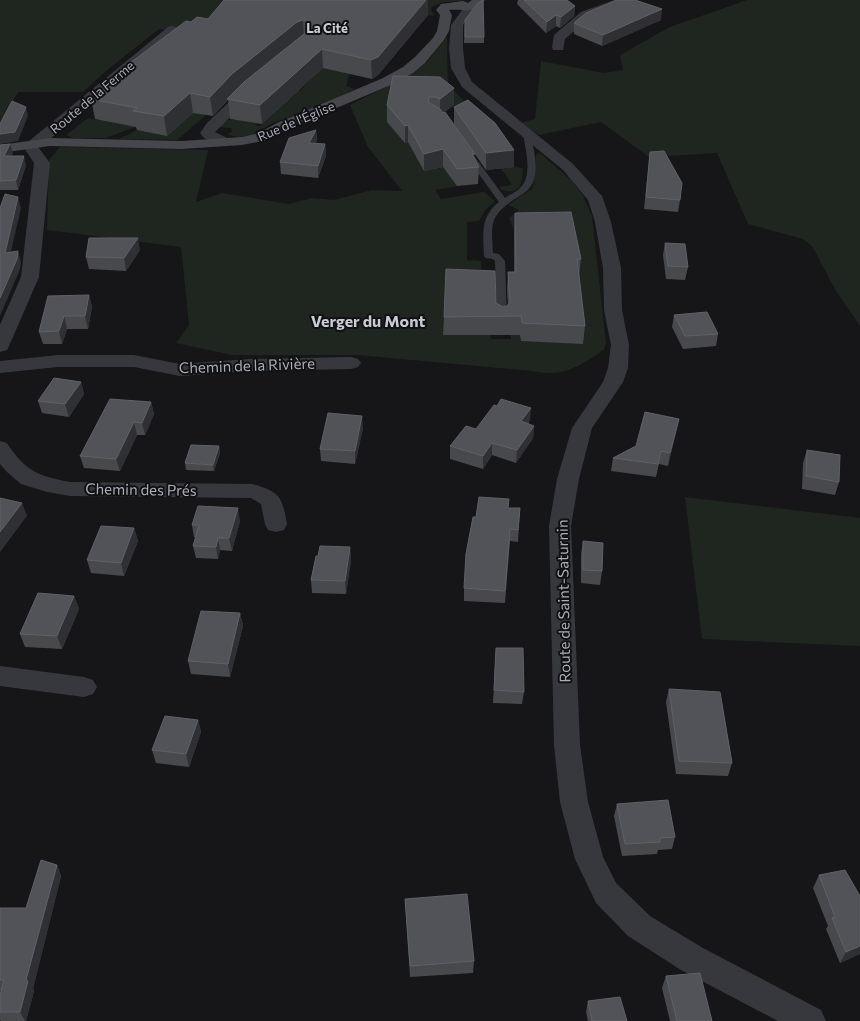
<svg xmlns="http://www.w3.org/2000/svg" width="860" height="1021" viewBox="0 0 860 1021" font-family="Commissioner,sans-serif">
<rect width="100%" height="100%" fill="#161618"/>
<g fill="#1e261f">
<path d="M0,0H468C456,2 440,0 431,8L432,12L435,16L383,10L351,67L346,86L355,89L336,99L271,124L252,135L237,137L227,134L232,132L231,128L220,127C225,114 246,122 256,123L255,125L260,126L277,111L286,89L300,91L319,71L301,34L177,140L119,139L137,130L187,32L159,29L106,71L83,92H18L0,124Z"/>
<polygon points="747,0 860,0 860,326 836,291 812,246 803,239 748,224 717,153 649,157 601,122 539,135 520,123 535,119 541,61 603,73 623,70 620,55 670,27"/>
<path d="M447,37L448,85L477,113L467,116L440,93L425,139L457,186L435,190L441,199L484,192L495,201L485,210L479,221L467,222V260L481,261L482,289L491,339H511L510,325H518L514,230L509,218L519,210L508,205L533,188L536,155L540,153L572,181L582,194L592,216L606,343L604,349C591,360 571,372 553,373C542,374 533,370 522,370L357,355H232L176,343L189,325L181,247L47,230L49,160L60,147L208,150L196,202L222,193L289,204L312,198L334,200L372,190L402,191L368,147L350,105L413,73L428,61Z"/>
<polygon points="88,118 138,126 106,138 74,138 66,135"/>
<path d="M514,167L523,168C522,184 521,195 501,190L499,187L512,185L501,168Z"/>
<polygon points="685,497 860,518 860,646 702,639"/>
</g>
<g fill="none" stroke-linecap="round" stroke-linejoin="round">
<path fill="#37383d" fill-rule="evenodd" d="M524,131H527L531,133C533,148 539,167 533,182C530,189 525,193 518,197C490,215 491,221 493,253L499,254L505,261L507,321L502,324L497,321L495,261L493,259L486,258L484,256C483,235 480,216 499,202L465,155L469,153H472L505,198C510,194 517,192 521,187C533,174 525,148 523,133Z"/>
<g fill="#37383d" fill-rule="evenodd">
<polygon points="614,0 632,0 630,3 589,18 565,39 563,50 553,50 552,47 554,35 581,12"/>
<polygon points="470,4 474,5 476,8 463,25 463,48 465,68 472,82 573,164 602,196 611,222 621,268 622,310 629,345 628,368 623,382 592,428 579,479 571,526 580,745 588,802 603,857 616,883 650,916 703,948 821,1010 826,1021 778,1021 681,970 628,936 596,903 575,859 560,802 554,745 549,526 557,479 572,428 603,382 608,368 611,345 604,310 603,268 595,222 588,200 563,170 462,87 451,68 449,48 451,25 466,5"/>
<polygon points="172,26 176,27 178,30 176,33 55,135 38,147 50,163 39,277 9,346 7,350 0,352 0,325 21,277 34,163 23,146 168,27"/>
<path d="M250,86L255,87L257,90L255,93L215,132L227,138L229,141L227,144C218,146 205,141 200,133L207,123L245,87Z"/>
<polygon points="58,355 134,355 180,364 249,359 351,357 358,359 361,363 358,367 351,369 249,371 180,376 134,367 58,367 0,373 0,361"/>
<path d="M0,441L7,443C25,471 38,476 70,482L252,484C280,492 282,496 287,524L284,530L276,532L268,530L265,524L261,504L251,498L70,496L47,492L21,484L7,472L0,464Z"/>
<polygon points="0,666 84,677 93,680 97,687 93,694 84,697 0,686"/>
</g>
<path fill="#45474d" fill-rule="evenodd" d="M472,0H485C473,16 465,8 449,10L452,15L449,31L444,40L425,63L413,73L393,84L287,129L268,140L242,145L182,149L50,146L0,153V145L50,138L182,141L242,137L259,133L277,123L383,78L403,67L415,57L433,38L437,31L440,15L436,10L441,4L463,1L468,3Z"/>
</g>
<g fill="#47494d">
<polygon points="518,0 567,0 575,6 574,16 560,28 556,26 546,33 517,4"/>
<polygon points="428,15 378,75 372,79 323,68 262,124 230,119 228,100 213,116 193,113 167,136 137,130 136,127 95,119 91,99 131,69 130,63 191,22 208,19"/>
<polygon points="465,20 484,37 484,43 464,43"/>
<polygon points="661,20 602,46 574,34 574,23"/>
<polygon points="454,88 454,105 443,113 475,160 479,167 478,184 457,186 443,167 424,171 408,142 405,143 387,122 387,105"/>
<polygon points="454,107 514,167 486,170 454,124"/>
<polygon points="316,130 317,141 315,144 325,144 326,156 318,178 281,174 280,162"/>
<polygon points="0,145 13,153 11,156 26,165 18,190 0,190"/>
<polygon points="650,152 680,200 678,212 644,209"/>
<polygon points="515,213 581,259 579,276 585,326 583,344 521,341 520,335 443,335 444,317 496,303 503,307 507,306 508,305 507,290 508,272 514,272 514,230"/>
<polygon points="665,243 688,267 685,280 666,279 663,255"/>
<polygon points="140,250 126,271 89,269 86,257"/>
<polygon points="89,295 92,307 88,329 67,329 62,344 43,344 39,332"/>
<polygon points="674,315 718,334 716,346 683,349 672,327"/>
<polygon points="81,382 84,394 69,417 42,413 38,401"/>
<polygon points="151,402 154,414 145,435 137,435 120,471 84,468 80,456"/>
<polygon points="679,419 668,466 659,464 656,477 611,471 613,458 636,446"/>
<polygon points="530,420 528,424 534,426 533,438 516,463 492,455 483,469 450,459 450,446 476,429"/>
<polygon points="363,428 355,464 321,461 320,449"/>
<polygon points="219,446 220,453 214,471 186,470 185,463"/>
<polygon points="807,450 839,482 835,495 802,489 803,463"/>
<polygon points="508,508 520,508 518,542 510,541 505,603 464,601 464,588"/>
<polygon points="240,521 232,551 220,550 218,559 196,558 193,546 196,537 194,537 192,525"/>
<polygon points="134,528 138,541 124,576 91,573 87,560"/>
<polygon points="583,541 602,571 600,585 581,583 581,554"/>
<polygon points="350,547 351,560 346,594 312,593 311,580 318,556"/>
<polygon points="74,596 79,609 62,649 25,647 20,634"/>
<polygon points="240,613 243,626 230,677 191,674 188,661"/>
<polygon points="496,648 524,692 522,704 493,703"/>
<polygon points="669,689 732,763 728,776 676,774 666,702"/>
<polygon points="198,720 201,732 189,767 156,763 152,750"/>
<polygon points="617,804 675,837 672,849 658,850 657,854 622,856 614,816"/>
<polygon points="57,865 61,876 33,988 34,991 26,1021 1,1021 0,1020 0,995 1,991 0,991 0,908 26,908"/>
<polygon points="819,875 860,954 840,963 826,929 828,926 813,888"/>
<polygon points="405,899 474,961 473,973 410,977"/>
<polygon points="666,976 712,1021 670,1021 662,988"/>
<polygon points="588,1001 627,1021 588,1021 586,1012"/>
</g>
<g fill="#2f3033">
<polygon points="426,0 428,0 428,15 378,75 372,79 371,60"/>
<polygon points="575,6 574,16 560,28 561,17"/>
<polygon points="662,9 661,20 602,46 603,35"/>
<polygon points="556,15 556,26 546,33 547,22"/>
<polygon points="303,20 304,39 234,93 213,116 210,97 232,74 297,22"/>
<polygon points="322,49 323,68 262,124 260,105"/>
<polygon points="454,88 454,105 440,115 440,99"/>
<polygon points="190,93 193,113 167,136 164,116"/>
<polygon points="26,107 28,116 18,141 0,144 0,134"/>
<polygon points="408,125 408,142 405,143 405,126"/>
<polygon points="316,130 317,141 310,155 309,143"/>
<polygon points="10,144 13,153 7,166 4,156"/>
<polygon points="325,144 326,156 318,178 318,166"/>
<polygon points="443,149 443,167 424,171 424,154"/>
<polygon points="514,150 514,167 486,170 486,153"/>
<polygon points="472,154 475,154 474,168"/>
<polygon points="24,156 26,165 18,190 16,180"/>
<polygon points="18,197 21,208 8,264 5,253"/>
<polygon points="138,238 140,250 126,271 124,258"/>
<polygon points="18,251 21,262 20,269 0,316 0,298"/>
<polygon points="89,295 92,307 88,329 85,316"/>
<polygon points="64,316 67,329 62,344 59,331"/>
<polygon points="81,382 84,394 69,417 65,404"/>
<polygon points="151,402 154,414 145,435 142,423"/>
<polygon points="531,408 530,420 520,434 521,421"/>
<polygon points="362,416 363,428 355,464 355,451"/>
<polygon points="679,419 676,432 668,466 670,453"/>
<polygon points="134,422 137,435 120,471 116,459"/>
<polygon points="534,426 533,438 516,463 517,450"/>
<polygon points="492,443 492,455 483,469 483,456"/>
<polygon points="219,446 220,453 214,471 213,465"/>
<polygon points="22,503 27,516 0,552 0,532"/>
<polygon points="238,508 240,521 232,551 229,538"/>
<polygon points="134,528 138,541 124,576 121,563"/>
<polygon points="218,538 220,550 218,559 216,547"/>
<polygon points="350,547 351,560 346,594 345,581"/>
<polygon points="74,596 79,609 62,649 57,636"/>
<polygon points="240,613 243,626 230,677 228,664"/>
<polygon points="198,720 201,732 189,767 186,754"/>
<polygon points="57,865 61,876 33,988 34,991 26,1021 25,1021 20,1012 26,980"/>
<polygon points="860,946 860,954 840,963 846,952"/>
</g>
<g fill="#525359" stroke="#5f6168">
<polygon points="224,0 426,0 378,57 371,60 322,49 260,105 227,99 244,82 309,30 310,26 309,22 303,20 297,22 232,74 210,97 190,93 164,116 133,111 137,108 91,99 136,64 130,63 186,21 191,22 197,17 208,19"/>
<polygon points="483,0 484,37 465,37 465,20 477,4"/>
<polygon points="524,0 567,0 575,6 561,17 556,15 547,22"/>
<polygon points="617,0 635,0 662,9 603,35 574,23 586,13"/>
<polygon points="393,76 440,77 454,88 440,99 436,97 429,97 428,102 440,109 443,113 445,112 475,154 472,154 479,167 457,169 443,149 424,154 408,125 405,126 387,105"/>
<polygon points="468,100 495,123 514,150 486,153 454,107"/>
<polygon points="12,101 26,107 15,132 0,134 0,124"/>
<polygon points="316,130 309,143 325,144 318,166 280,162 289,138"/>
<polygon points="10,144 4,156 24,156 16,180 0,181 0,145"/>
<polygon points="664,151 682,183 680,200 646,197 650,152"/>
<polygon points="5,194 18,197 5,253 18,251 17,259 0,298 0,208"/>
<polygon points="571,212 581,259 577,259 585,326 522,323 521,316 444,317 446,269 495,271 496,303 503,307 507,306 510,302 508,272 516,272 515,213"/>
<polygon points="89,238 138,238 124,258 86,257"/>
<polygon points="665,243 685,244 688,267 668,266"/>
<polygon points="89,295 85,316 64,316 59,331 39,332 48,296"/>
<polygon points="707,312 718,334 685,336 674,315"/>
<polygon points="54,378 81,382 65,404 38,401"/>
<polygon points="110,399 151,402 142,423 134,422 116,459 80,456"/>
<polygon points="501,399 531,408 521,421 534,426 517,450 492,443 483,456 450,446 466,426 476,429 494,405 497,406"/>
<polygon points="645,412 679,419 670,453 661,451 658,464 613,458 636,446"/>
<polygon points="328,413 362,416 355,451 320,449"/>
<polygon points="191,445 219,446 213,465 185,463"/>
<polygon points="807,450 840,455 839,482 806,476"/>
<polygon points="479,497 509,499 508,508 520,508 518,530 510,529 505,591 464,588 466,554 473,517 476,517"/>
<polygon points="0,498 22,503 0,532"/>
<polygon points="198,506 238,508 229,538 218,538 216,547 193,546 199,525 192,525"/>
<polygon points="101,526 134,528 121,563 87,560"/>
<polygon points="583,541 603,543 602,571 583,570"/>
<polygon points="320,546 350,547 345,581 311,580 316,556 318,556"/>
<polygon points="38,593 74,596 57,636 20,634"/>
<polygon points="201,611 240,613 228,664 188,661"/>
<polygon points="496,648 523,648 524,692 494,690"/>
<polygon points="669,689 720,692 732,763 679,761"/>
<polygon points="165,716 198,720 186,754 152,750"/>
<polygon points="668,800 675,837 660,838 660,842 625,844 617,804"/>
<polygon points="41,860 57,865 26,980 28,981 20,1012 0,1012 0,995 4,980 0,980 0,908 26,908"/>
<polygon points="845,870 860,896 860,946 846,952 832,918 835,917 819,875"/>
<polygon points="467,894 474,961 410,966 405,899"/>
<polygon points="700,973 712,1021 677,1021 666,976"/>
<polygon points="620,997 627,1021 592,1021 588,1001"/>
</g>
<g text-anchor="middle" stroke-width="4" stroke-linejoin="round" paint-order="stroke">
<g font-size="13" font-weight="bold" fill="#c9ccd4" stroke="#111113">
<text x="327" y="33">La Cité</text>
</g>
<g font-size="13" fill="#a8adb8" stroke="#111113">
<text transform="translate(92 97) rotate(-40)" y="5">Route de la Ferme</text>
<text transform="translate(296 121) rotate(-23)" y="5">Rue de l'Église</text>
</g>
<g font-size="15" fill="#a8adb8" stroke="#111113">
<text transform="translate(247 366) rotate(-2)" y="5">Chemin de la Rivière</text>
<text transform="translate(141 490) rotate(1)" y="5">Chemin des Prés</text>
<text transform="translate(564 601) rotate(-91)" y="5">Route de Saint-Saturnin</text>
</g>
<g font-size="16" font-weight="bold" fill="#c9ccd4" stroke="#111113">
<text x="368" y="327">Verger du Mont</text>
</g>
</g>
</svg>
